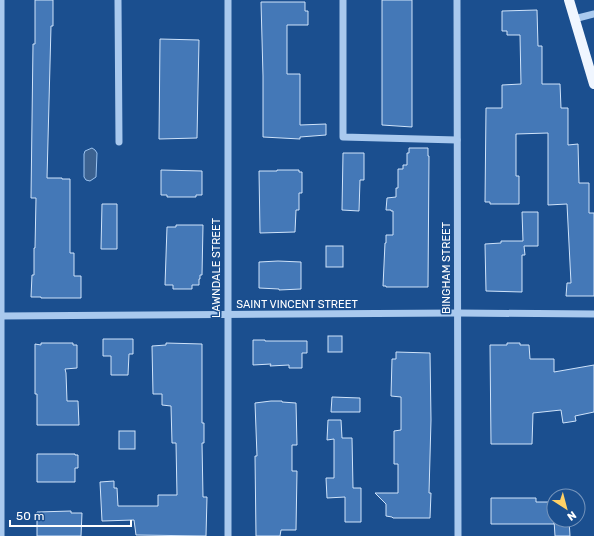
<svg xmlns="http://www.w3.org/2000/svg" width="594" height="536" viewBox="0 0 594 536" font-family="Rubik,sans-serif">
<rect width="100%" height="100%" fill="#1b4f8f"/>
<polygon fill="#3c6290" stroke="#9cc4f0" points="92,148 95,150 97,153 96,177 90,181 86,180 84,177 84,154 85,151"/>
<g fill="#4478b7" stroke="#cfe3fa">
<polygon points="35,0 53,0 53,26 51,26 47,178 62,178 62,179 70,179 70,253 74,253 74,276 81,276 81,298 41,298 41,297 31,297 32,275 34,275 34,248 35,248 36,198 31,198 33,44 35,44"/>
<polygon points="382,0 412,0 412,127 382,125"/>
<polygon points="261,2 305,2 305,11 308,11 308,25 287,25 287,74 300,74 300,125 326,124 326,135 300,137 300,139 263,137 263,76"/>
<polygon points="537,10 538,46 542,46 542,84 560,84 561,108 568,108 568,145 578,144 579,183 589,183 589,213 594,213 594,296 566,296 567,283 571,283 567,204 548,205 548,133 516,134 516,176 519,176 519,204 490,204 490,202 485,202 486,108 502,108 502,85 521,84 520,35 507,35 507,31 502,31 502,11"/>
<polygon points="160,39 199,40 197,138 159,139"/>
<polygon points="409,148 428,148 428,156 429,156 428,287 386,287 386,286 383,286 385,243 386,243 386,235 393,235 393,211 391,211 391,210 386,210 387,198 396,197 396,188 398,188 398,169 403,169 403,165 407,165 407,153 409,153"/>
<polygon points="343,153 364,153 364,180 360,180 359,211 342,210"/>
<polygon points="161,170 202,171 202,195 196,195 196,197 167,197 167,195 161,195"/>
<polygon points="277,170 299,170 299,172 302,172 302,193 299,193 299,210 296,210 295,232 260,233 259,171 277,171"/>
<polygon points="102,204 117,204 117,249 101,249"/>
<polygon points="522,212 538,212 538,246 524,246 525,255 522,255 522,292 486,291 485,244 501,243 501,241 523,241"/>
<polygon points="176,225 203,225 202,275 200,275 200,279 199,279 199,285 192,285 192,289 173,289 173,285 165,285 167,227 176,227"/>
<rect x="326" y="246" width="17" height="21"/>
<polygon points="278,261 301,262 301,289 279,290 279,289 259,288 259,262"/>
<rect x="328" y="336" width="14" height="16"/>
<polygon points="103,339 133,339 133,354 129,354 128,375 111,375 111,356 103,356"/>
<polygon points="253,340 265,340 265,341 307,341 307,353 302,353 302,368 289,368 289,365 270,366 271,364 253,365"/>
<polygon points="41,343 73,343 73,345 77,345 77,368 65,369 66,373 67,401 78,401 79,425 37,425 37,394 35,394 35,344 41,345"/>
<polygon points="166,343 202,344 202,423 204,423 204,443 202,443 203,497 207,497 206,536 136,535 134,520 102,521 100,482 114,481 114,488 117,488 118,506 158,506 158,495 177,495 176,443 172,443 171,406 162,405 162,394 153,394 152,346 166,345"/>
<polygon points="507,343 520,343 520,345 529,345 530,359 554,359 554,372 594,365 594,412 575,416 576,421 563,423 561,410 533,413 532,444 491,444 490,345 507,345"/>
<polygon points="396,352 430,353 431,420 429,493 431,493 430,518 393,518 392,517 386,516 386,504 375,493 398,493 398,464 394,464 394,431 401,430 401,397 391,396 392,359 396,359"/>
<polygon points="332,397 360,398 360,412 331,412"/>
<polygon points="271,401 282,401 282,402 296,403 297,445 292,445 292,471 297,471 296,530 281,530 280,536 256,536 255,456 257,456 255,403"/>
<polygon points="328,420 341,420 342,438 352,438 353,488 361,488 361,522 345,522 345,497 327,498 326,478 334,478 334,439 327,440"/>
<rect x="119" y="431" width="16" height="18"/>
<polygon points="37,454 75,454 75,455 78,455 78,468 75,468 75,482 37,482"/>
<polygon points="491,498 536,498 536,502 554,502 554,524 491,524"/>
<polygon points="71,511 71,513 82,513 81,536 37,536 37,512"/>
<polygon points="554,520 569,520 570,536 555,536"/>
</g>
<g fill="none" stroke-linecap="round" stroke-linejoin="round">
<g stroke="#a9c9ee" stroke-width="7">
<polyline points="1,0 1,536"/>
<polyline points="118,0 119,142"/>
<polyline points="228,0 228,536"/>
<polyline points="343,0 343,137 457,140"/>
<polyline points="457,0 458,536"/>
<polyline points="574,19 594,14"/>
<polyline points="0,316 458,313 594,314"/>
</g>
<polyline stroke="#f0f6ff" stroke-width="10" points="569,0 594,84"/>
</g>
<g text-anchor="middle" stroke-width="3" stroke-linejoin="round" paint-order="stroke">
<g font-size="11" fill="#fff" stroke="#1b4f8f">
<text transform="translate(216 268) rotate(-90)" y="4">LAWNDALE STREET</text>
<text transform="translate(446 268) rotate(-90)" y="4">BINGHAM STREET</text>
<text x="297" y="308">SAINT VINCENT STREET</text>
</g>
</g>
<g transform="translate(566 508) rotate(144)"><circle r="19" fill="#1b4f8f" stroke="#7695bc"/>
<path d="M0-3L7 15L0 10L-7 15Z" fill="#ffd166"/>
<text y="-6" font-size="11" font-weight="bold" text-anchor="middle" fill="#ffffff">N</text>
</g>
<path d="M10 520v6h121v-6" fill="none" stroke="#ffffff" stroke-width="2"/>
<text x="16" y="520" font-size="12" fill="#ffffff" stroke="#1b4f8f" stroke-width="3" paint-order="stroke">50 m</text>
</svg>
